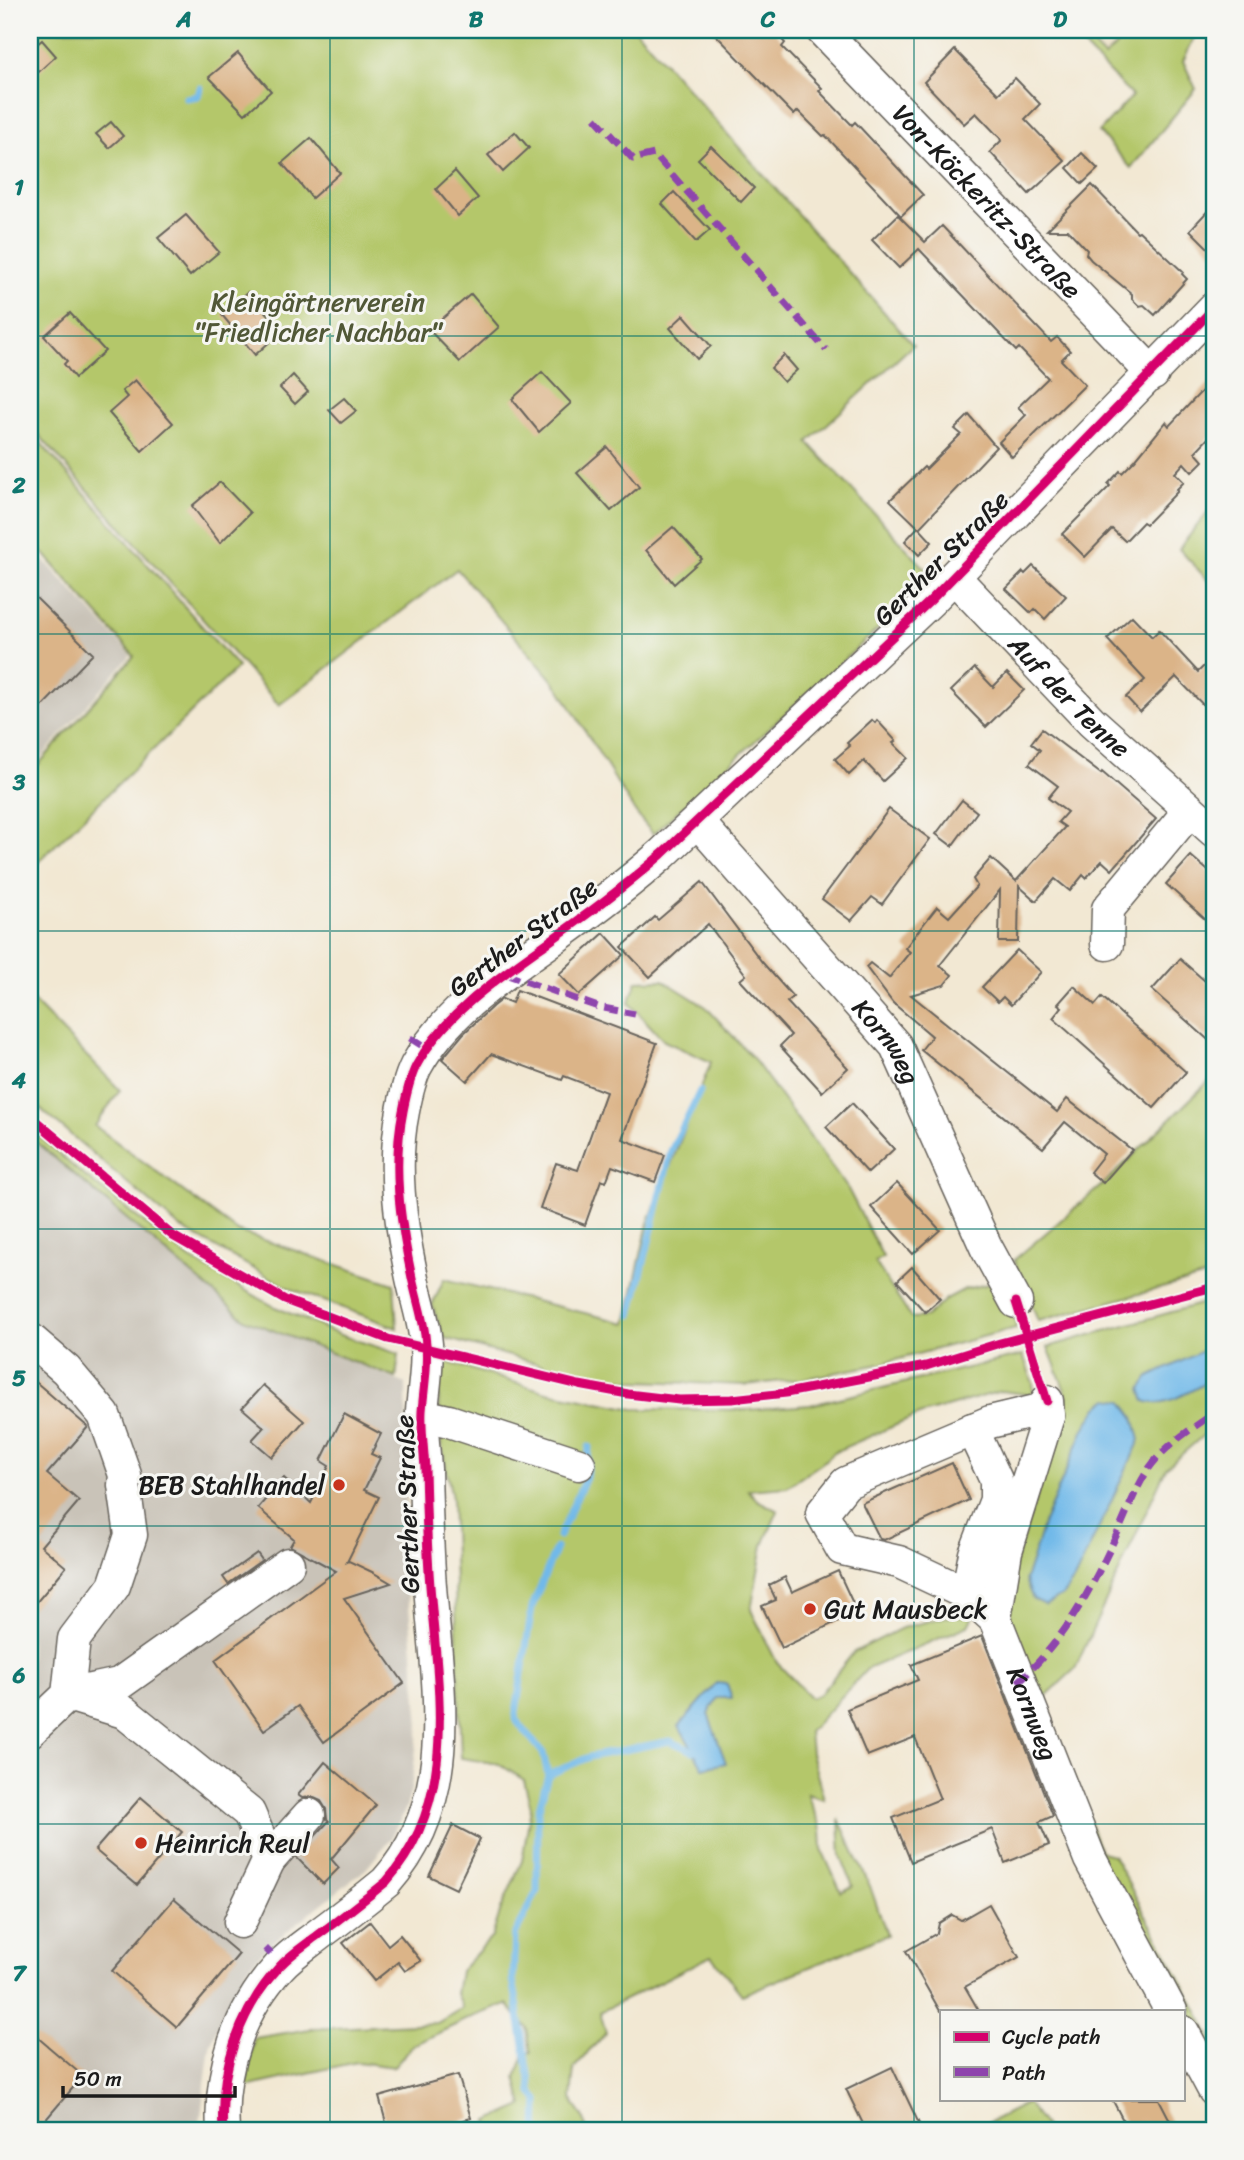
<svg xmlns="http://www.w3.org/2000/svg" width="1244" height="2160" viewBox="0 0 1244 2160" font-family="Sriracha,sans-serif">
<rect width="100%" height="100%" fill="#f6f6f2"/>
<filter id="ink" filterUnits="userSpaceOnUse"><feTurbulence type="fractalNoise" baseFrequency=".0143" numOctaves="2"/><feDisplacementMap in="SourceGraphic" scale="14" xChannelSelector="R" yChannelSelector="G"/><feConvolveMatrix kernelMatrix="1 2 1 2 8 2 1 2 1" color-interpolation-filters="sRGB"/></filter>
<filter id="wash" filterUnits="userSpaceOnUse"><feTurbulence type="fractalNoise" baseFrequency=".00686" numOctaves="4" result="noise"/><feDisplacementMap in="SourceGraphic" scale="28" xChannelSelector="R" yChannelSelector="G"/><feGaussianBlur stdDeviation="1.57" result="paint"/><feColorMatrix in="noise" values="0 0 0 0 0 0 0 0 0 0 0 0 0 0 0 0 0 1.4 0 .05"/><feComposite in="paint" operator="in"/></filter>
<g filter="url(#wash)">
<rect width="100%" height="100%" fill="#f2e8d3"/>
<polygon fill="#e8d9ba" points="1078,30 1133,30 1104,57"/>
<g fill="#c9c3b8">
<polygon points="30,545 131,655 30,770"/>
<polygon points="30,1137 250,1321 406,1384 407,1582 419,1725 411,1789 406,1808 392,1837 366,1869 267,1947 248,1968 223,2013 210,2046 199,2130 30,2130"/>
</g>
<g fill="#b4c76a" stroke="#687243" stroke-width="2">
<polygon points="30,30 636,30 913,345 808,442 934,578 653,834 635,812 559,688 457,569 279,705 30,425"/>
<polygon points="1068,30 1078,30 1104,57 1133,30 1197,32 1183,61 1196,89 1131,168 1099,132 1132,96"/>
<polygon points="30,431 238,667 30,870 30,774 134,656 30,538"/>
<polygon points="1214,504 1214,587 1179,549"/>
<polygon points="663,980 706,1007 752,1057 848,1189 883,1257 875,1262 911,1318 926,1317 946,1299 965,1289 998,1282 1014,1309 1016,1328 880,1364 802,1379 746,1385 638,1381 579,1375 444,1338 432,1305 444,1279 626,1323 648,1223 711,1062 664,1041 629,1003 637,981"/>
<polygon points="30,998 120,1090 95,1126 237,1231 394,1284 397,1328 289,1288 179,1227 30,1100"/>
<polygon points="1214,1076 1214,1274 1038,1321 1014,1260 1109,1179"/>
<polygon points="30,1128 77,1170 190,1259 275,1307 340,1335 399,1354 396,1378 246,1320 30,1137"/>
<polygon points="1214,1300 1214,1426 1166,1468 1075,1669 1046,1696 1044,1706 1101,1852 1113,1855 1214,2041 1214,2076 1096,1856 1005,1622 1009,1580 1062,1420 1067,1396 1048,1347"/>
<polygon points="1023,1355 1033,1383 1033,1395 1001,1391 919,1415 834,1452 822,1463 787,1487 748,1490 757,1500 778,1511 763,1545 751,1610 777,1663 811,1698 820,1694 854,1652 902,1628 944,1617 973,1616 968,1626 867,1669 809,1732 811,1753 824,1799 807,1794 821,1829 822,1850 841,1892 853,1886 841,1856 839,1819 870,1886 887,1935 742,1995 711,1956 600,2012 606,2033 574,2068 571,2099 584,2118 586,2130 491,2130 488,2121 523,2106 516,2077 524,2055 531,2052 527,2028 507,2004 472,2017 413,2045 394,2067 357,2062 246,2087 254,2038 310,2029 437,2023 462,2008 456,1994 460,1971 492,1937 501,1909 522,1861 531,1808 524,1780 499,1764 461,1758 452,1498 438,1428 439,1387 443,1361 547,1392 634,1409 747,1410 810,1405"/>
<polygon points="1027,2103 1047,2130 974,2130"/>
</g>
<g fill="#71b9e9" stroke="#466a82" stroke-width="2">
<path d="M1214,1345V1378C1198,1387 1163,1410 1145,1401L1141,1389L1149,1377Z"/>
<polygon points="1108,1399 1122,1401 1134,1417 1140,1440 1074,1580 1062,1596 1045,1605 1033,1599 1025,1580 1044,1522 1084,1429 1098,1407"/>
<polygon points="717,1683 727,1684 732,1698 717,1698 708,1714 726,1763 703,1768 679,1726"/>
</g>
<g fill="none" stroke-linecap="round" stroke-linejoin="round">
<g stroke="#71b9e9" stroke-width="7">
<polyline points="186,98 198,96 200,88"/>
<polyline points="631,1315 671,1151 700,1091"/>
<polyline points="559,1536 586,1477 589,1447"/>
<polyline points="548,1775 589,1757 670,1741 693,1751"/>
<polyline points="537,2130 538,2100 532,2093 513,1979 515,1935 537,1891 538,1812 548,1775 543,1753 515,1719 532,1607 556,1548"/>
</g>
</g>
<g id="blocks">
<g fill="#dbb488">
<polygon points="711,30 773,30 785,43 782,47 822,88 819,91 852,125 855,122 923,195 901,216 825,135 823,136 798,111 794,115"/>
<polygon points="42,40 56,56 30,80 30,50"/>
<polygon points="955,50 998,94 1015,78 1040,104 1025,119 1065,161 1029,194 990,152 1001,141 1000,138 976,113 964,124 924,82"/>
<polygon points="238,53 271,91 245,114 209,77"/>
<polygon points="111,122 123,136 109,148 96,134"/>
<polygon points="515,132 529,148 503,172 488,155"/>
<polygon points="311,138 340,173 312,198 282,163"/>
<polygon points="711,146 754,188 741,202 698,159"/>
<polygon points="1082,153 1098,169 1082,184 1067,168"/>
<polygon points="455,171 478,198 458,216 436,189"/>
<polygon points="1092,185 1137,232 1139,231 1183,272 1182,274 1187,279 1155,315 1144,305 1139,306 1132,299 1132,294 1091,260 1086,254 1087,250 1068,230 1047,230"/>
<polygon points="674,192 710,230 696,242 662,204"/>
<polygon points="1214,204 1214,254 1190,230"/>
<polygon points="186,215 219,252 190,276 158,238"/>
<polygon points="898,215 925,242 942,226 1051,342 1057,337 1070,351 1061,360 1085,385 1012,457 999,442 1026,415 1018,407 1048,378 1019,348 1016,351 919,249 899,268 872,240"/>
<polygon points="248,292 282,331 255,355 222,315"/>
<polygon points="471,294 499,327 460,362 429,330"/>
<polygon points="70,313 105,351 75,378 64,364 67,361 44,336"/>
<polygon points="684,315 711,346 697,359 670,328"/>
<polygon points="784,355 797,370 784,382 771,368"/>
<polygon points="542,372 571,403 539,432 512,399"/>
<polygon points="293,375 308,392 295,404 280,388"/>
<polygon points="1214,378 1214,432 1195,452 1203,461 1192,472 1184,463 1175,473 1184,482 1176,490 1178,491 1146,524 1143,522 1125,541 1112,529 1085,557 1062,534 1110,486 1108,484 1120,471 1122,473 1135,460 1166,422 1169,426"/>
<polygon points="135,380 173,423 142,451 109,413 127,397 122,391"/>
<polygon points="344,398 356,411 341,423 329,410"/>
<polygon points="969,415 996,447 919,528 932,542 919,555 905,541 918,527 890,500 924,467 926,469 961,434 955,429"/>
<polygon points="607,447 639,487 611,511 577,473"/>
<polygon points="220,482 250,513 220,543 192,506"/>
<polygon points="673,527 702,559 674,584 646,550"/>
<polygon points="1033,566 1066,596 1045,619 1035,609 1031,613 1006,589 1023,572 1025,574"/>
<polygon points="30,592 93,654 30,719"/>
<polygon points="1132,616 1152,637 1159,630 1198,672 1214,656 1214,716 1176,677 1140,712 1126,697 1145,680 1107,639"/>
<polygon points="975,668 993,687 1007,673 1024,690 986,727 951,691"/>
<polygon points="872,720 875,723 877,720 896,741 893,743 908,758 883,781 864,761 849,775 835,759 850,746 847,743"/>
<polygon points="1042,729 1101,774 1102,772 1156,819 1112,870 1102,861 1086,878 1083,875 1070,891 1055,879 1036,901 1019,886 1018,942 999,942 1000,890 940,965 952,975 944,985 911,995 1057,1112 1067,1099 1132,1150 1103,1183 1090,1172 1104,1154 1065,1122 1043,1148 921,1050 932,1036 893,1003 866,967 870,963 889,978 910,952 905,948 937,907 949,917 977,886 973,879 991,858 1016,881 1065,827 1058,822 1067,812 1048,798 1058,786 1029,764 1040,750 1031,743"/>
<polygon points="962,800 977,812 952,846 936,834"/>
<polygon points="889,809 930,839 882,904 872,897 851,921 822,899"/>
<polygon points="1191,856 1214,876 1214,911 1206,920 1166,884"/>
<polygon points="702,882 762,962 793,997 787,1002 848,1068 822,1092 780,1046 791,1035 740,980 746,975 708,924 650,977 622,947 655,917 658,920"/>
<polygon points="604,933 624,955 579,995 559,974"/>
<polygon points="1017,950 1041,972 1011,1005 1003,997 998,1002 982,987"/>
<polygon points="1180,959 1214,989 1214,1045 1152,990"/>
<polygon points="1074,986 1095,1005 1102,997 1186,1072 1154,1108 1053,1018 1062,1007 1058,1004"/>
<polygon points="517,990 657,1043 622,1139 665,1155 655,1182 612,1166 606,1182 601,1180 585,1225 540,1208 556,1163 578,1170 606,1092 564,1076 562,1080 491,1054 467,1081 442,1059 463,1034 493,1006 502,999 512,1003"/>
<polygon points="852,1103 894,1149 868,1173 826,1127"/>
<polygon points="897,1183 940,1230 913,1254 871,1207"/>
<polygon points="912,1267 940,1299 925,1312 897,1281"/>
<polygon points="30,1377 88,1427 47,1474 79,1501 41,1546 66,1567 30,1610"/>
<polygon points="263,1385 304,1421 272,1457 252,1440 264,1427 242,1408"/>
<polygon points="344,1414 381,1434 371,1454 380,1458 364,1490 379,1497 347,1562 349,1561 372,1572 391,1583 344,1598 404,1683 324,1742 298,1706 264,1730 215,1660 336,1571 290,1546 294,1539 258,1508 284,1478 311,1503 329,1466 321,1461"/>
<polygon points="952,1463 969,1500 884,1540 880,1539 862,1503"/>
<polygon points="257,1553 262,1560 228,1584 223,1577"/>
<polygon points="838,1571 857,1612 782,1648 762,1606 776,1600 769,1585 785,1577 792,1592"/>
<polygon points="982,1636 1053,1816 1039,1822 1049,1845 1005,1863 992,1829 911,1862 893,1818 940,1799 915,1737 867,1756 847,1709 918,1680 911,1665"/>
<polygon points="325,1762 376,1805 331,1859 339,1868 323,1884 296,1857 329,1821 327,1819 326,1809 321,1801 312,1797 302,1798 298,1795"/>
<polygon points="141,1797 182,1832 137,1885 95,1850"/>
<polygon points="453,1825 480,1839 456,1889 429,1876"/>
<polygon points="174,1899 239,1954 177,2027 112,1971"/>
<polygon points="989,1904 1019,1957 965,1987 979,2011 940,2011 906,1951 937,1933 939,1923 952,1915 961,1920"/>
<polygon points="370,1922 388,1945 400,1935 421,1961 405,1971 398,1962 374,1981 343,1943"/>
<polygon points="30,2031 83,2076 37,2130 30,2130"/>
<polygon points="892,2067 922,2130 866,2130 846,2089"/>
<polygon points="458,2075 471,2118 430,2130 388,2130 379,2097"/>
<polygon points="1112,2099 1159,2099 1175,2130 1128,2130"/>
</g>
</g>
</g>
<g filter="url(#ink)">
<use href="#blocks" fill-opacity="0" stroke="#67635c" stroke-width="2"/>
<g fill="none" stroke-linecap="round" stroke-linejoin="round">
<g stroke="#67635c" stroke-width="35">
<g id="minor">
<path id="s1" d="M822,30L1153,374"/>
<path id="s2" d="M954,577L1092,722L1214,831"/>
<path id="s3" d="M698,822L896,1046L986,1247L1016,1302"/>
<polyline points="1107,944 1108,909 1190,810"/>
<polyline points="30,1339 66,1370 104,1415 125,1475 124,1485 131,1535 114,1586 74,1639 68,1695 30,1731"/>
<path id="s4" d="M1047,1401L1048,1416L1006,1551L995,1619L1090,1859L1171,2011"/>
<polyline points="422,1415 449,1421 579,1464"/>
<polyline points="967,1594 975,1554 996,1500 996,1480 972,1429"/>
<polyline points="995,1619 967,1594 899,1562 842,1549 822,1513 846,1483 990,1422 1036,1411 1048,1416"/>
<polyline points="73,1694 119,1684 288,1564"/>
<polyline points="68,1695 124,1712 249,1813 269,1860 240,1922"/>
<polyline points="269,1860 309,1815"/>
<polyline points="1183,2032 1214,2090"/>
<path d="M223,2130C219,2071 239,2010 280,1966C291,1954 305,1945 318,1935C341,1918 364,1900 386,1882C458,1801 439,1696 431,1598C427,1555 426,1512 425,1469C424,1450 421,1430 422,1411C424,1386 429,1361 425,1335C422,1314 415,1294 411,1273C400,1220 392,1165 403,1111C406,1096 409,1080 416,1066C448,1008 509,971 561,933C596,908 630,882 662,854L930,601L1214,308"/>
</g>
</g>
<use href="#minor" stroke="#fff" stroke-width="32"/>
<g stroke="#8e44ad" stroke-width="7" stroke-dasharray="14 7" stroke-linecap="butt">
<polyline points="595,118 633,159 654,154 826,350"/>
<polyline points="505,974 598,1007 635,1014"/>
<polyline points="410,1038 427,1049"/>
<path d="M1018,1682C1063,1642 1091,1590 1116,1536C1126,1516 1134,1492 1146,1473C1162,1447 1190,1430 1214,1413"/>
<polyline points="265,1948 271,1954"/>
</g>
<g stroke="#f6f6f2" stroke-width="13">
<g id="cycleway">
<polyline points="30,1116 173,1236 285,1300 388,1339 579,1385 628,1394 679,1400 732,1399 786,1393 926,1366 1000,1343 1214,1287"/>
<polyline points="1016,1302 1047,1401"/>
<path d="M223,2130C219,2071 239,2010 280,1966C291,1954 305,1945 318,1935C341,1918 364,1900 386,1882C458,1801 439,1696 431,1598C427,1555 426,1512 425,1469C424,1450 421,1430 422,1411C424,1386 429,1361 425,1335C422,1314 415,1294 411,1273C400,1220 392,1165 403,1111C406,1096 409,1080 416,1066C448,1008 509,971 561,933C596,908 630,882 662,854L930,601L1214,308"/>
</g>
</g>
<use href="#cycleway" stroke="#d6006c" stroke-width="9"/>
</g>
</g>
<path fill="none" stroke="#0f766e" stroke-width="2" stroke-opacity="0.55" d="M330,30V2130M622,30V2130M914,30V2130M30,336H1214M30,634H1214M30,931H1214M30,1229H1214M30,1526H1214M30,1824H1214"/>
<g fill="#c8321e" stroke="#f6f6f2" stroke-width="2.5">
<circle cx="339" cy="1485" r="7"/>
<circle cx="810" cy="1609" r="7"/>
<circle cx="141" cy="1843" r="7"/>
</g>
<g text-anchor="middle" stroke-width="6" stroke-linejoin="round" paint-order="stroke">
<g font-size="26" fill="#1c1c1c" stroke="#f6f6f2">
<text dy="9" stroke="none"><textPath href="#s1" startOffset="238">Von-Köckeritz-Straße</textPath></text>
<text transform="translate(941 558) rotate(-45)" y="9">Gerther Straße</text>
<text dy="9" stroke="none"><textPath href="#s2" startOffset="166">Auf der Tenne</textPath></text>
<text transform="translate(523 937) rotate(-37)" y="9">Gerther Straße</text>
<text dy="9" stroke="none"><textPath href="#s3" startOffset="290">Kornweg</textPath></text>
<text transform="translate(407 1504) rotate(-92)" y="9">Gerther Straße</text>
<text dy="9" stroke="none"><textPath href="#s4" startOffset="327">Kornweg</textPath></text>
</g>
<g font-size="26" fill="#515837" stroke="#f6f6f2">
<text x="318" y="311">Kleingärtnerverein<tspan x="318" dy="30">"Friedlicher Nachbar"</tspan></text>
</g>
<g font-size="26" fill="#1c1c1c" stroke="#f6f6f2" text-anchor="start">
<text x="325" y="1494" text-anchor="end">BEB Stahlhandel</text>
<text x="824" y="1618">Gut Mausbeck</text>
<text x="155" y="1852">Heinrich Reul</text>
</g>
</g>
<rect width="1244" height="2160" fill="none" stroke="#f6f6f2" stroke-width="77"/>
<rect x="940" y="2010" width="245" height="91" fill="#f6f6f2" stroke="#9f9f9c" stroke-width="2"/>
<rect x="954" y="2032" width="35" height="10" fill="#d6006c" stroke="#9f9f9c" stroke-width="2"/>
<text x="1002" y="2044" font-size="21" fill="#1c1c1c">Cycle path</text>
<rect x="954" y="2067" width="35" height="10" fill="#8e44ad" stroke="#9f9f9c" stroke-width="2"/>
<text x="1002" y="2080" font-size="21" fill="#1c1c1c">Path</text>
<path d="M63 2086v10h172v-10" fill="none" stroke="#1c1c1c" stroke-width="3.5"/>
<text x="74" y="2086" font-size="21" fill="#1c1c1c" stroke="#f6f6f2" stroke-width="5" paint-order="stroke">50 m</text>
<rect x="38" y="38" width="1168" height="2084" fill="none" stroke="#0f766e" stroke-width="2.5"/>
<g font-size="23" text-anchor="middle" font-weight="bold" fill="#0f766e">
<text x="184" y="27">A</text>
<text x="476" y="27">B</text>
<text x="768" y="27">C</text>
<text x="1060" y="27">D</text>
<text x="19" y="195">1</text>
<text x="19" y="493">2</text>
<text x="19" y="790">3</text>
<text x="19" y="1088">4</text>
<text x="19" y="1386">5</text>
<text x="19" y="1683">6</text>
<text x="19" y="1981">7</text>
</g>
</svg>
